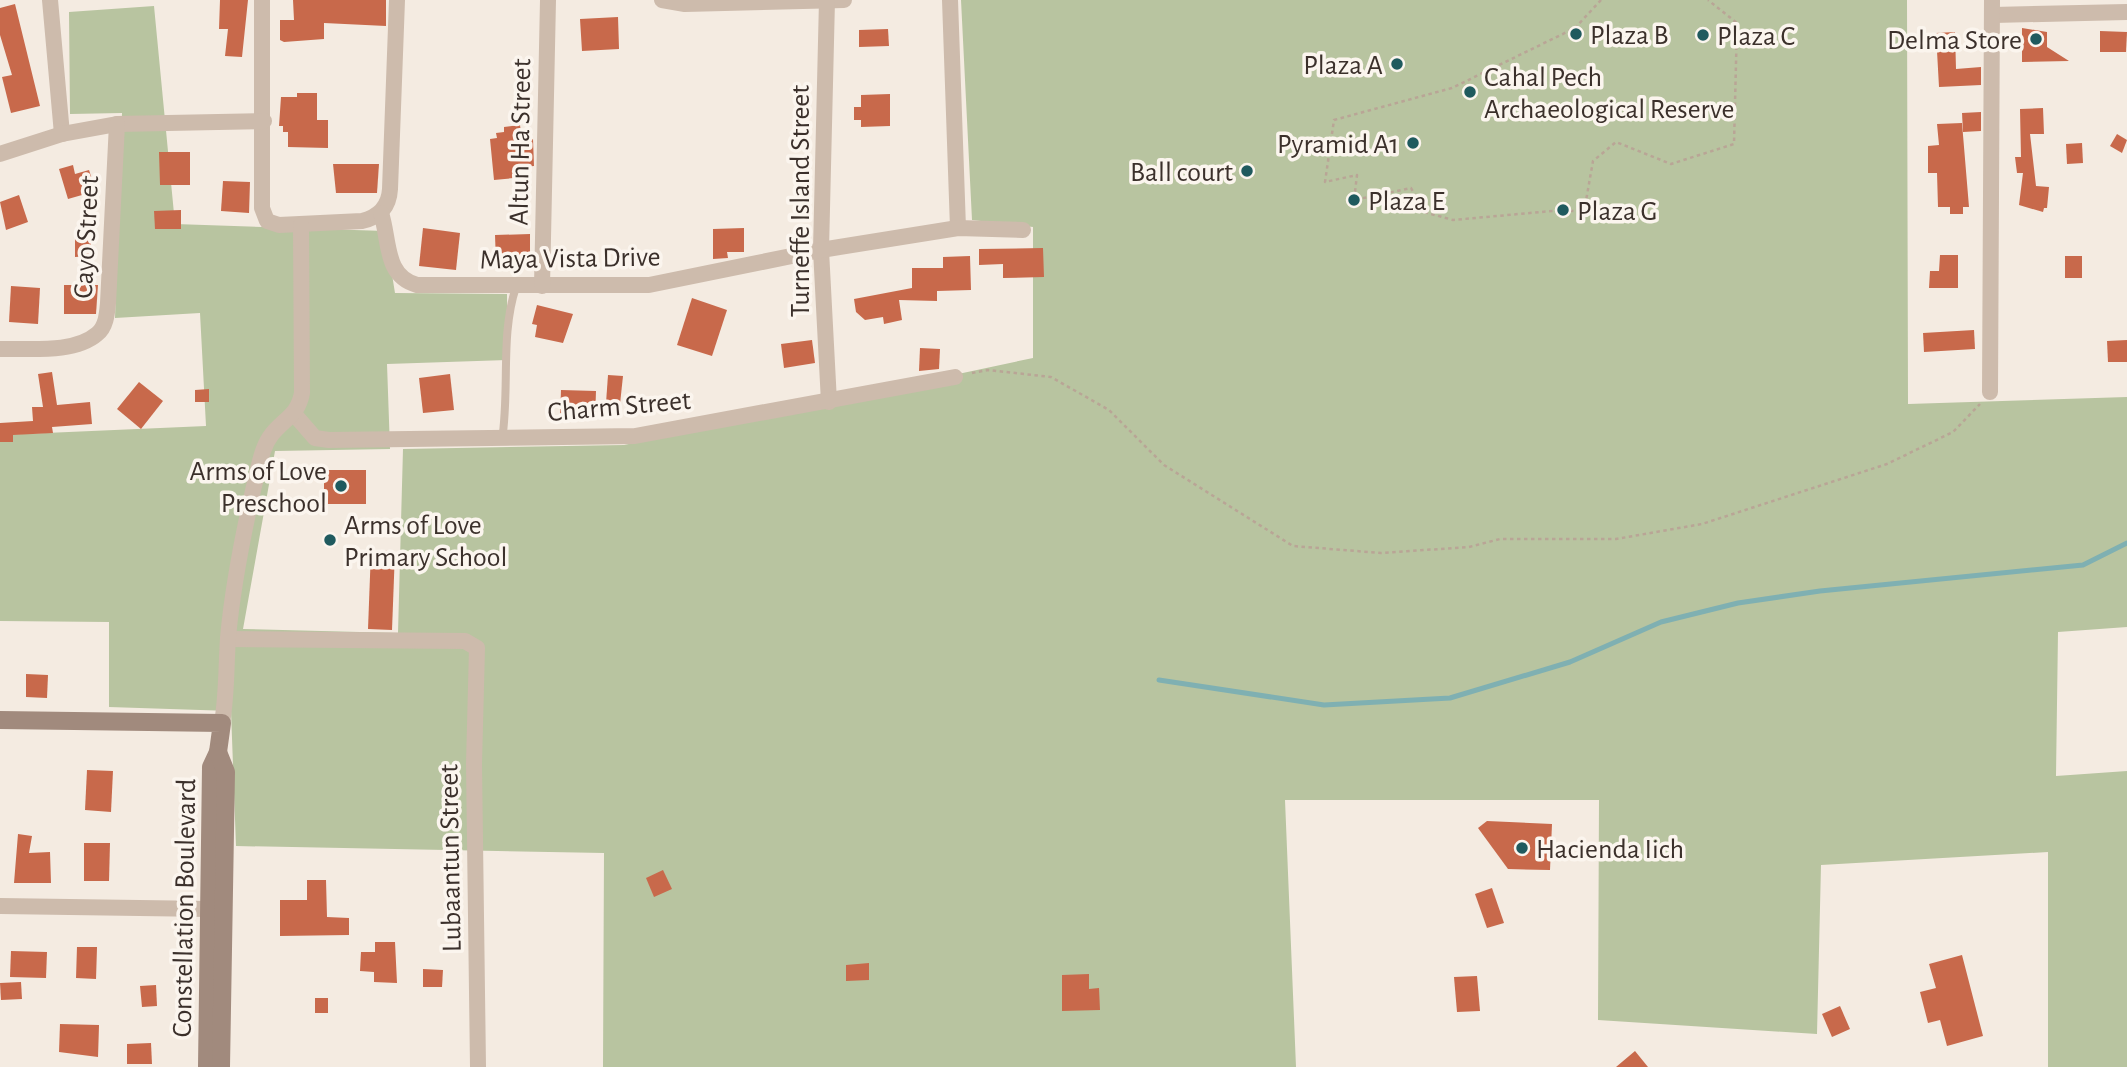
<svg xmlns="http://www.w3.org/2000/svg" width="2127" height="1067" viewBox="0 0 2127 1067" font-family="'Alegreya Sans',sans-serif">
<rect width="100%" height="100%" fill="#f4ebe1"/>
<polygon fill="#b8c4a0" points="961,0 1907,0 1908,404 2127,397 2127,627 2058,632 2056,776 2127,771 2127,1067 2048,1067 2048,852 1821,865 1817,1034 1598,1020 1599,800 1285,800 1296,1067 603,1067 604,853 236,846 231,711 109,707 109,622 0,621 0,435 206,426 200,313 115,318 122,113 70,114 69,12 154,6 175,224 385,231 395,293 507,294 507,360 387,364 390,449 275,451 243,629 398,633 403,449 624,445 1033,358 1033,227 972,220"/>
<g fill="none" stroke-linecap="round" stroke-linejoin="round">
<polyline stroke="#7fb0b2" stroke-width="5" points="1159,680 1324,705 1450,698 1570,662 1661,622 1738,603 1820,591 2083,565 2127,543"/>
</g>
<g fill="#c8694b">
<polygon points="220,0 248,0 242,57 225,56 228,29 219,29"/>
<polygon points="293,0 386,0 386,26 324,23 324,39 284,42 280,40 280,20 294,20"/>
<polygon points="15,4 40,106 11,113 2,77 12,75 0,35 0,8"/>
<polygon points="618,17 619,49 582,51 580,19"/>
<polygon points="2022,28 2047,32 2047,47 2069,61 2022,62"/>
<polygon points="888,29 889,46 859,47 859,30"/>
<polygon points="2100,31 2127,32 2126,52 2100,52"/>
<polygon points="1955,32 1956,69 1981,67 1981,85 1939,87 1936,33"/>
<polygon points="297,93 317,93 317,120 328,120 328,148 288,147 288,132 283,132 283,126 279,126 281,97 297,97"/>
<polygon points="890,94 890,126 861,127 861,120 854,120 854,107 861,107 861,95"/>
<polygon points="2043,108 2044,134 2030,134 2036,186 2049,187 2047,208 2044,208 2043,212 2019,205 2023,173 2017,173 2015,157 2021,157 2020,109"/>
<polygon points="1981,112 1981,131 1963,132 1962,113"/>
<polygon points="1962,123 1969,207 1963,207 1963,214 1950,214 1950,207 1938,207 1937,173 1928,173 1928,146 1939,145 1937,124"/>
<polygon points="520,125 522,140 533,139 534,166 523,167 524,177 494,180 490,139 497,138 496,133 504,132 504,127"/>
<polygon points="2117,134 2127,140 2122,153 2110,146"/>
<polygon points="2082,143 2083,163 2067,164 2066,144"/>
<polygon points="159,152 190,152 190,185 160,185"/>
<polygon points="333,164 379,164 377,193 336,193"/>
<polygon points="73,165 75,174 89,170 96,191 68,199 59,169"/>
<polygon points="223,181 250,182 249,213 221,211"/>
<polygon points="19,195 28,222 6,230 0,202"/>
<polygon points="181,210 181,229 155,229 154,211"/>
<polygon points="423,228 460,233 456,270 419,266"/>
<polygon points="744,228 744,252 727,252 728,258 713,259 713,229"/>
<polygon points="530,234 530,263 496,263 495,235"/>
<polygon points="91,236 91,256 75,257 75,237"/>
<polygon points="1043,248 1044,277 1003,278 1003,264 979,265 979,249"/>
<polygon points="1940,255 1958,255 1958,288 1929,288 1930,271 1939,271"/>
<polygon points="970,256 971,290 937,291 937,301 899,300 902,320 884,324 883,317 865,320 856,312 854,299 912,288 912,268 943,268 943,257"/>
<rect x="2065" y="256" width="17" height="22"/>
<polygon points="64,285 98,285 96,314 64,314"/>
<polygon points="11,286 40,288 38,324 9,322"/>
<polygon points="692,298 727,310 712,356 677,345"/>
<polygon points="537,305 573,314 563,343 535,337 537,325 532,324"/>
<polygon points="1974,330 1975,349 1924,352 1923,333"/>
<polygon points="812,340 815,363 784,368 781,344"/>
<polygon points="2127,340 2127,362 2108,362 2107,341"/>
<polygon points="920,348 940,349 939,369 919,371"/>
<polygon points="52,372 57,405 90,402 92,424 52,427 53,433 13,435 13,442 0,442 0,423 33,421 32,407 43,407 38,374"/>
<polygon points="450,374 454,410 423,413 419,378"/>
<polygon points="608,375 623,376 620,404 606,403"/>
<polygon points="139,382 163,401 141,429 117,409"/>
<polygon points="209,389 209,402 195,402 195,390"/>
<polygon points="561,390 596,391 595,420 560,418"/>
<rect x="324" y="470" width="42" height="34"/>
<polygon points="371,550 395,551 392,630 368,629"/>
<polygon points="26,674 48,675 47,698 26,697"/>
<polygon points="87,770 113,771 111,812 85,810"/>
<polygon points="1487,821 1552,824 1550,870 1508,869 1478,828"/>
<polygon points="18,834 32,836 29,853 50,852 51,883 14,883"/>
<polygon points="84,843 110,843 109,881 84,881"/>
<polygon points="663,870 672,889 654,897 646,878"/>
<polygon points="307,880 326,880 327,917 349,918 349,935 280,936 280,900 307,900"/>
<polygon points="1492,888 1504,923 1487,928 1475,894"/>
<polygon points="375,942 395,942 397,983 374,982 374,972 360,971 361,952 375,952"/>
<polygon points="77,947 97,947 96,979 76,978"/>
<polygon points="11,951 47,952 46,978 10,977"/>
<polygon points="1962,955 1983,1036 1947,1046 1940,1020 1928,1023 1920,992 1936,988 1929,964"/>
<polygon points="869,963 869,980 846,981 846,965"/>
<polygon points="423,969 443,970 442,987 423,987"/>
<polygon points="1089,974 1089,989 1099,988 1100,1010 1062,1011 1062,975"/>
<polygon points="1477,976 1480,1011 1457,1012 1454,977"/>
<polygon points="21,982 22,999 1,1000 0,983"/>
<polygon points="156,985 157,1006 142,1007 140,986"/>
<rect x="315" y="998" width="13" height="15"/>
<polygon points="1840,1006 1850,1029 1832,1037 1822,1014"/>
<polygon points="60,1024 99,1025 98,1057 59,1052"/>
<polygon points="151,1043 152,1064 127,1064 127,1044"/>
<polygon points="1635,1051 1648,1067 1616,1067"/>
</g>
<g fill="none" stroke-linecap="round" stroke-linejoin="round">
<g stroke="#b9a596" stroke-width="2.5" stroke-dasharray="3.5 3.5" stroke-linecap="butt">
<polyline points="1601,0 1575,28 1452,88 1334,120 1325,182 1357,175 1354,200 1411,188 1424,212 1453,220 1563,210 1584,212 1593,161 1616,142 1671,164 1734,144 1737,23 1708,0"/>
<polyline points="972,373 988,370 1051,377 1109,410 1164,465 1293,546 1381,553 1469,547 1500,539 1616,539 1702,524 1887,464 1953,432 1980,404"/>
</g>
<path stroke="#cdbbac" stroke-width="8" d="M502,440C510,389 500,335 516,287"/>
<g stroke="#cdbbac" stroke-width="16">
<polyline points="50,0 62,134"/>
<path d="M262,0V208L267,221L279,225L362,221C379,217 389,207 390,189L397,0"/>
<polyline points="662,0 685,4 844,0"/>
<polyline points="827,0 821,250 829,402"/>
<polyline points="950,0 958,228"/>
<polyline points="1993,15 2127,12"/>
<polyline points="0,154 62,134 117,124 264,121"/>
<path d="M381,213C390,240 384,276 417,285H649L821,250L958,228L1023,230"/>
<polyline points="542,286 548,0"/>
<path d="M0,349C28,348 74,354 97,334C106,327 107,314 108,303L117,124"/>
<polyline points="1990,392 1992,0"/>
<polyline points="295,415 315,438 329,440 635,436 955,377"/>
<polyline points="228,639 465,641 477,648 474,764 478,1067"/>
<path d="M222,723C227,694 226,666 228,638C233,581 245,524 258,469C261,457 264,444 272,434C285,418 298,415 302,393L301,225"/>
<polyline points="0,906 209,909"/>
</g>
<g stroke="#a18a7d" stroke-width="18">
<polyline points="0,720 222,723 218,752 211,767 207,1067"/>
<polyline points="218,752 226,772 221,1067"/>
</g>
</g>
<g fill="#1f5a5e" stroke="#fbf5ee" stroke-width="2.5">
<circle cx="1576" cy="34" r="7"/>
<circle cx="1703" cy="35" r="7"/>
<circle cx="2036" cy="39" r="7"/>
<circle cx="1397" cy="64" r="7"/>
<circle cx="1470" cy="92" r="7"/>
<circle cx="1413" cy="143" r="7"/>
<circle cx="1247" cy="171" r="7"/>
<circle cx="1354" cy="200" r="7"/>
<circle cx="1563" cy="210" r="7"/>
<circle cx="341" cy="486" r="7"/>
<circle cx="330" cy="540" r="7"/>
<circle cx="1522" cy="848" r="7"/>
</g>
<g text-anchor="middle" stroke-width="7" stroke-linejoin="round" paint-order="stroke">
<g font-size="28" fill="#3b302b" stroke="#fbf5ee" text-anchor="start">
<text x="1590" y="44">Plaza B</text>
<text x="1717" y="45">Plaza C</text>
<text x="2022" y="49" text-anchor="end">Delma Store</text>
<text x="1383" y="74" text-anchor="end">Plaza A</text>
<text x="1484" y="86">Cahal Pech<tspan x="1484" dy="32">Archaeological Reserve</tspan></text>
<text x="1399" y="153" text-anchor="end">Pyramid A1</text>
<text x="1233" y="181" text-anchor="end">Ball court</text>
<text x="1368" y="210">Plaza E</text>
<text x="1577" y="220">Plaza G</text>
<text x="327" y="480" text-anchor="end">Arms of Love<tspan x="327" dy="32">Preschool</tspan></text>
<text x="344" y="534">Arms of Love<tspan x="344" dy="32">Primary School</tspan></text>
<text x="1536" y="858">Hacienda Iich</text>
</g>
<g font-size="28" fill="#3b302b" stroke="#fbf5ee">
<text transform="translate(519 142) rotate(-89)" y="10">Altun Ha Street</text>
<text transform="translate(799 201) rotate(-90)" y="10">Turneffe Island Street</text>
<text transform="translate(85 237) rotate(-87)" y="10">Cayo Street</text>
<text transform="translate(570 257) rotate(-1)" y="10">Maya Vista Drive</text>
<text transform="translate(619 405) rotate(-5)" y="10">Charm Street</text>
<text transform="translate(449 858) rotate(-91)" y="10">Lubaantun Street</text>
<text transform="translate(183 908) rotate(-89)" y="10">Constellation Boulevard</text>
</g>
</g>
</svg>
